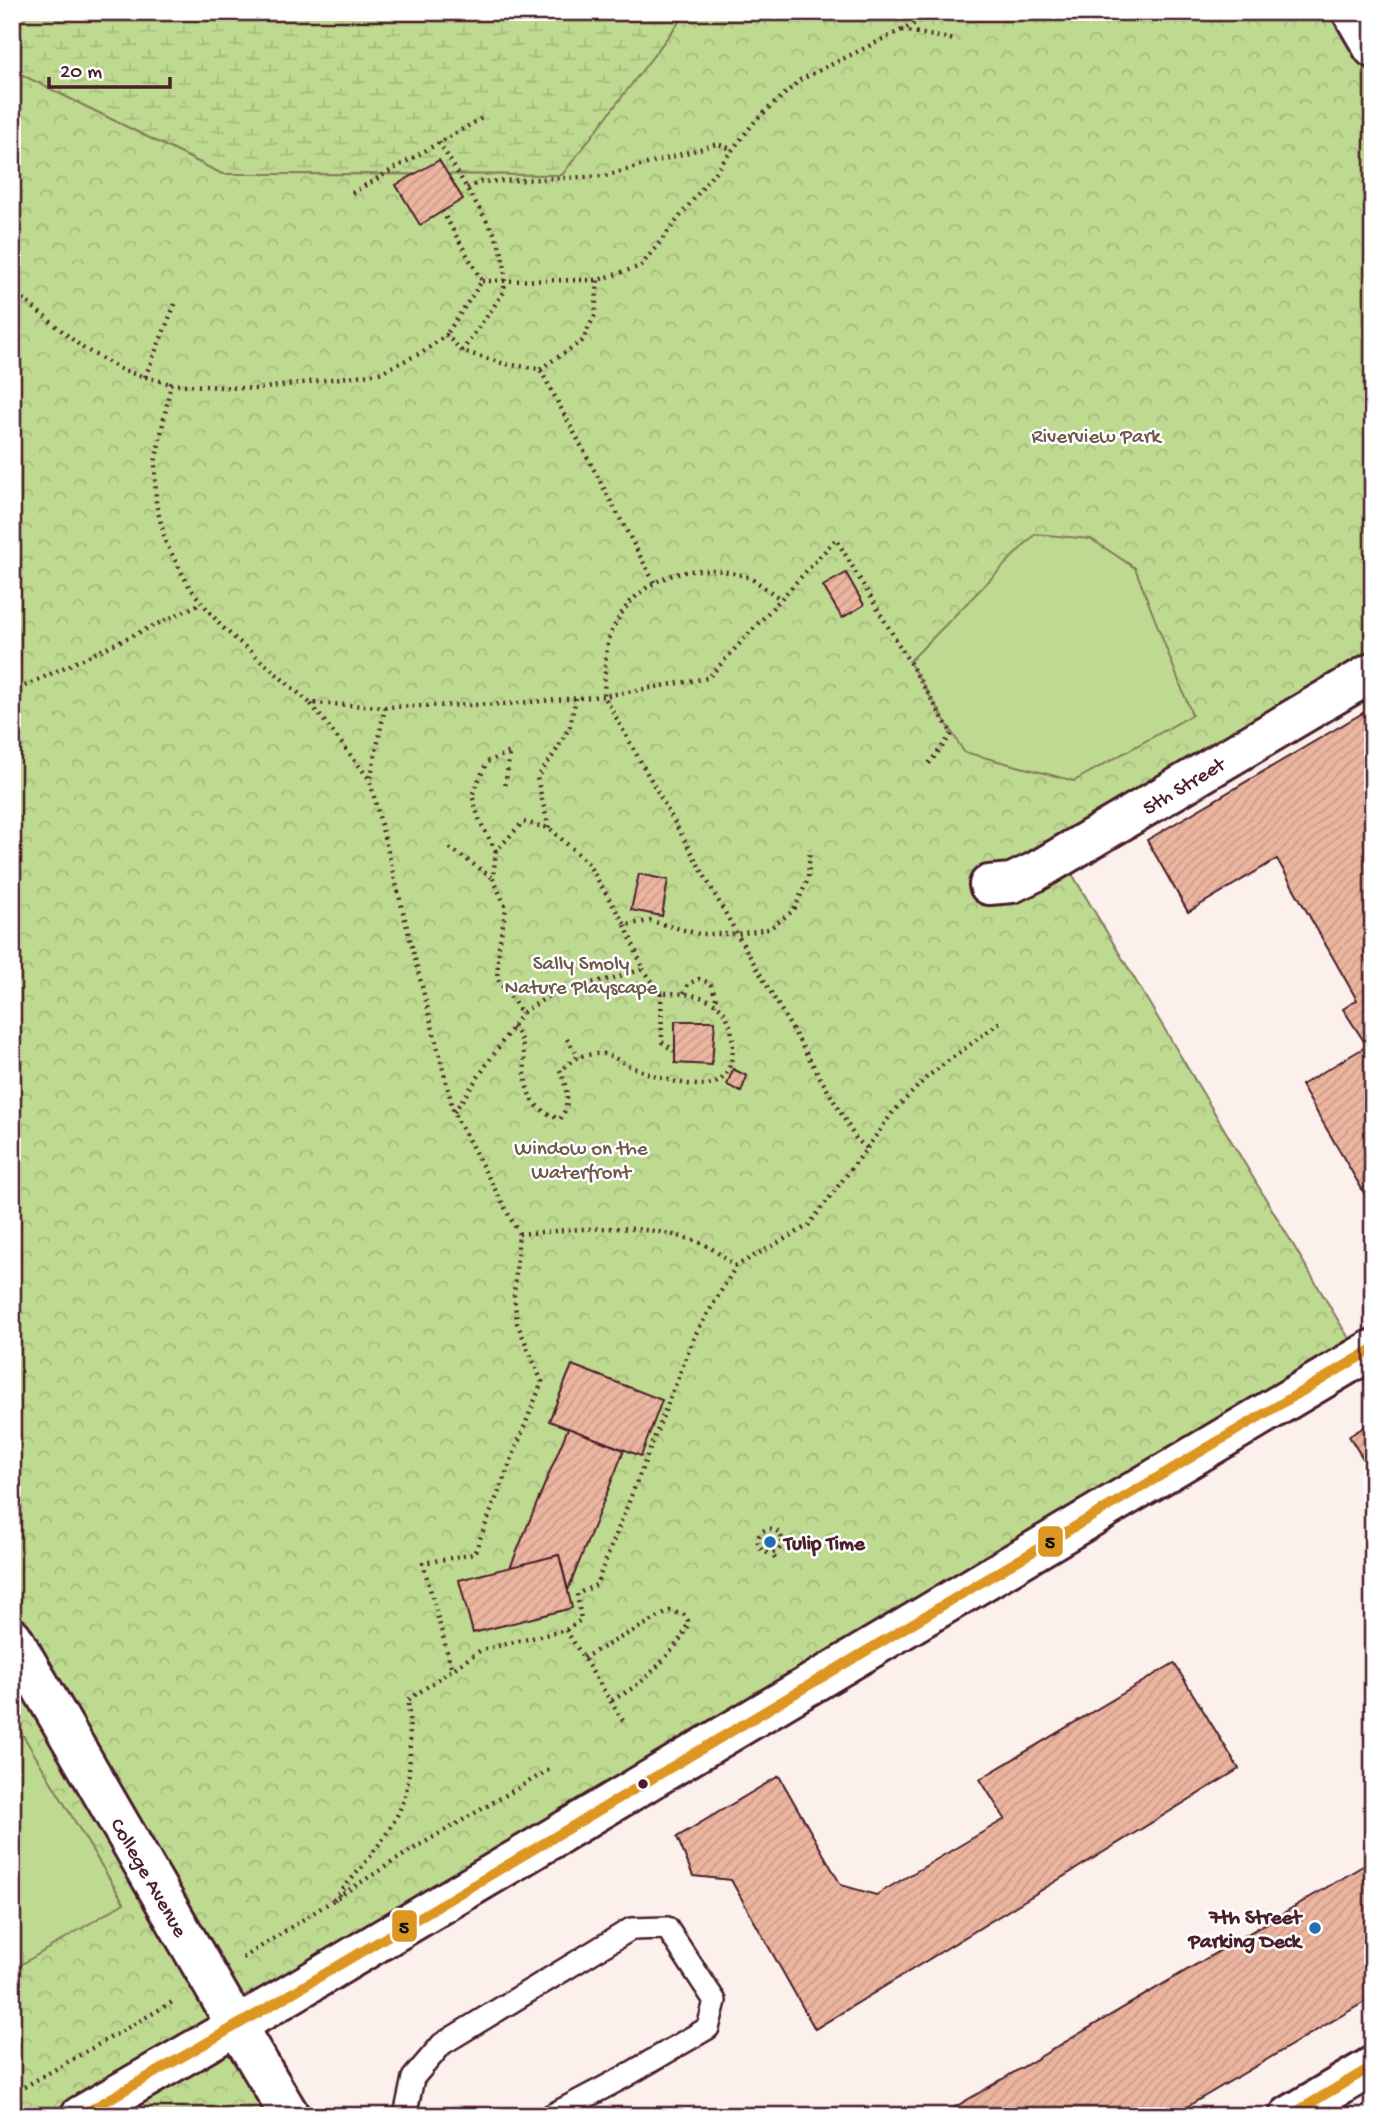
<svg xmlns="http://www.w3.org/2000/svg" width="1385" height="2128" viewBox="0 0 1385 2128" font-family="'Gochi Hand',sans-serif">
<defs>
<pattern id="wetland-marsh" width="20" height="14" patternUnits="userSpaceOnUse" patternTransform="scale(1.75)"><rect width="20" height="14" fill="#bed990"/><path d="M1 5h8M5 5V1M11 12h8M15 12V8" fill="none" stroke="#a5ba7c"/></pattern>
<pattern id="park-crowns" width="20" height="18" patternUnits="userSpaceOnUse" patternTransform="scale(1.75)"><rect width="20" height="18" fill="#bed990"/><path d="M2 6a3 3 0 1 1 6 0M12 15a3 3 0 1 1 6 0" fill="none" stroke="#a5ba7c"/></pattern>
<pattern id="building-hatch" width="6" height="6" patternUnits="userSpaceOnUse" patternTransform="scale(1.75)"><rect width="6" height="6" fill="#ebb59f"/><path d="M-1 1l2-2M0 6l6-6M5 7l2-2" fill="none" stroke="#cb9b89"/></pattern>
</defs>
<rect width="100%" height="100%" fill="#fbf0ec"/>
<filter id="ink" filterUnits="userSpaceOnUse"><feTurbulence type="fractalNoise" baseFrequency=".0143" numOctaves="2"/><feDisplacementMap in="SourceGraphic" scale="14" xChannelSelector="R" yChannelSelector="G"/><feConvolveMatrix kernelMatrix="1 2 1 2 8 2 1 2 1" color-interpolation-filters="sRGB"/></filter>
<g filter="url(#ink)">
<polygon fill="url(#wetland-marsh)" stroke="#847c5e" stroke-width="2" points="12,12 687,12 563,175 222,174 12,70"/>
<g fill="url(#park-crowns)" stroke="#847c5e" stroke-width="2">
<polygon points="687,12 1352,12 1373,48 1373,672 1062,857 1360,1357 80,2116 12,2116 12,70 222,174 562,175"/>
<polygon points="238,2030 290,2116 91,2116"/>
</g>
<g fill="#bed990" stroke="#847c5e" stroke-width="2">
<polygon points="1035,534 1091,539 1135,568 1192,715 1074,781 964,752 909,662"/>
<polygon points="12,1717 124,1903 12,1970"/>
</g>
<g fill="url(#building-hatch)" stroke="#4a1f2b" stroke-width="2">
<polygon points="439,160 463,199 420,225 396,185"/>
<polygon points="846,573 864,605 842,618 823,586"/>
<polygon points="1373,707 1373,1208 1301,1085 1367,1046 1343,1009 1357,1000 1277,859 1188,912 1147,840"/>
<polygon points="639,874 668,880 662,916 631,910"/>
<polygon points="675,1021 715,1021 712,1065 675,1063"/>
<polygon points="733,1069 747,1076 741,1092 727,1085"/>
<polygon points="572,1365 662,1400 641,1456 549,1421"/>
<polygon points="1373,1422 1373,1475 1349,1436"/>
<polygon points="568,1428 624,1450 568,1590 559,1555 510,1568"/>
<polygon points="559,1555 572,1608 473,1633 459,1580"/>
<polygon points="1174,1663 1239,1769 815,2029 731,1880 693,1876 677,1837 779,1776 841,1885 876,1895 1005,1819 980,1779"/>
<polygon points="1373,1860 1373,1997 1171,2116 940,2116"/>
</g>
<g fill="none" stroke-linecap="round" stroke-linejoin="round">
<g stroke="#4a1f2b" stroke-width="26">
<polyline id="lane" points="405,2116 413,2078 442,2044 631,1929 667,1928 715,2001 708,2028 624,2077 550,2116"/>
</g>
<g stroke="#4a1f2b" stroke-width="44">
<g id="street">
<polyline points="1352,12 1373,48"/>
<polyline points="989,885 1012,883 1035,872 1373,672"/>
<polyline points="12,1637 236,2025"/>
</g>
</g>
<g stroke="#4a1f2b" stroke-width="44">
<g id="secondary">
<polyline points="236,2025 290,2116"/>
<polyline points="80,2116 284,1998 1373,1349"/>
</g>
</g>
<g stroke="#4a1f2b" stroke-width="44">
<polyline id="primary" points="1289,2116 1373,2066"/>
</g>
<g stroke="#4a1f2b" stroke-width="4.5" stroke-dasharray="2 5" stroke-linecap="butt">
<polyline points="902,30 956,40"/>
<polyline points="439,142 494,233 501,250 505,268 504,292 462,351"/>
<polyline points="467,188 480,182 605,176 717,144 732,149"/>
<polyline points="352,193 482,118"/>
<polyline points="442,211 482,281 446,335"/>
<polyline points="587,280 598,280 641,266 756,120 800,80 938,12"/>
<polyline points="12,290 83,348 124,371 171,384"/>
<polyline points="540,369 582,341 595,315 598,280"/>
<polyline points="145,377 175,304"/>
<polyline points="654,582 540,369 505,364 462,351 446,335 423,352 379,373 256,389 171,384 155,463 156,504 166,543 190,588 222,627 310,703 385,707 506,704 604,696 708,678 836,539 952,734 927,766"/>
<polyline points="12,692 202,603"/>
<polyline points="311,704 370,780"/>
<polyline points="385,707 370,781 454,1113 519,1234 514,1295 517,1323 542,1382 474,1554 423,1563 452,1670"/>
<polyline points="549,828 537,778 555,753 570,726 576,698"/>
<polyline points="450,848 493,878"/>
<polyline points="496,851 480,822 472,795 487,762 510,752 505,788"/>
<polyline points="625,925 643,969 619,977 558,990 522,1013 497,978 499,946 506,908 493,878 496,851 523,822 549,828 587,862 625,925 651,921 699,934 737,934 769,929 794,910 808,879 810,849"/>
<polyline points="661,993 662,1042 674,1051"/>
<polyline points="684,993 688,984 699,979 710,983 716,997 715,1005"/>
<path d="M512,1027C540,1052 503,1099 560,1119C572,1104 566,1086 560,1070C566,1066 572,1060 578,1057C584,1055 598,1053 604,1054C614,1056 624,1064 634,1068C653,1076 691,1089 712,1084C737,1078 737,1032 725,1014C713,994 682,993 661,993L643,969"/>
<polyline points="567,1039 579,1057"/>
<polyline points="454,1112 522,1013"/>
<polyline points="867,1148 893,1112 927,1077 1000,1022"/>
<path d="M519,1234C582,1229 645,1220 705,1245C716,1250 726,1260 736,1266"/>
<circle cx="770" cy="1541" r="12"/>
<polyline points="774,1557 776,1560"/>
<polyline points="566,1630 625,1724"/>
<path d="M583,1658L670,1611L684,1615L688,1621C687,1637 656,1669 644,1679C635,1688 622,1694 611,1701"/>
<path d="M334,1900C357,1872 398,1828 406,1792C412,1761 410,1731 408,1700L481,1650L566,1630L581,1620L577,1594L596,1585L695,1335L736,1266L808,1226L867,1148L856,1139L737,934L604,696C605,675 604,650 612,631C635,578 690,559 744,576C757,580 769,592 781,599"/>
<polyline points="243,1958 413,1849 549,1770"/>
<polyline points="12,2094 176,2000"/>
</g>
<use href="#lane" stroke="#fff" stroke-width="21"/>
<use href="#street" stroke="#fff" stroke-width="38"/>
<use href="#secondary" stroke="#fff" stroke-width="38"/>
<use href="#primary" stroke="#fff" stroke-width="38"/>
<polyline stroke="#4a1f2b" stroke-width="4.5" stroke-dasharray="2 5" stroke-linecap="butt" points="482,281 587,280"/>
<g stroke="#fff" stroke-width="16">
<g id="bus-1">
<polyline points="80,2116 284,1998 1373,1349"/>
<polyline points="1289,2116 1373,2066"/>
</g>
</g>
<use href="#bus-1" stroke="#de9622" stroke-width="10"/>
</g>
</g>
<g fill="#1f6fb2" stroke="#fff" stroke-width="2.5">
<circle cx="770" cy="1542" r="7"/>
<circle cx="1315" cy="1928" r="7"/>
</g>
<circle fill="#4a1f2b" stroke="#fff" stroke-width="2.5" cx="643" cy="1784" r="6"/>
<g text-anchor="middle" stroke-width="5" stroke-linejoin="round" paint-order="stroke">
<g font-size="21" fill="#6d5749" stroke="#fff">
<text x="1096" y="442">Riverview Park</text>
<text x="581" y="969">Sally Smoly<tspan x="581" dy="24">Nature Playscape</tspan></text>
<text x="581" y="1154">Window on the<tspan x="581" dy="24">Waterfront</tspan></text>
</g>
<g font-size="21" fill="#4a1f2b" stroke="#fff">
<text transform="translate(1183 785) rotate(-31)" y="7">5th Street</text>
<text transform="translate(150 1877) rotate(60)" y="7">College Avenue</text>
</g>
<g font-size="21" font-weight="bold" fill="#4a1f2b" stroke="#fff" text-anchor="start">
<text x="784" y="1549">Tulip Time</text>
<text x="1301" y="1923" text-anchor="end">7th Street<tspan x="1301" dy="24">Parking Deck</tspan></text>
</g>
</g>
<g stroke="#fff" stroke-width="2.5">
<rect x="1037" y="1525" width="27" height="33" rx="7" fill="#de9622"/>
<rect x="391" y="1909" width="27" height="34" rx="7" fill="#de9622"/>
</g>
<g font-size="19" text-anchor="middle" font-weight="bold" fill="#111">
<text x="1050" y="1548">5</text>
<text x="404" y="1933">5</text>
</g>
<rect width="1385" height="2128" fill="none" stroke="#fff" stroke-width="42"/>
<rect x="21" y="21" width="1343" height="2086" fill="none" stroke="#4a1f2b" stroke-width="2.5" filter="url(#ink)"/>
<path d="M49 77v10h121v-10" fill="none" stroke="#4a1f2b" stroke-width="3.5"/>
<text x="60" y="77" font-size="21" fill="#4a1f2b" stroke="#ffffff" stroke-width="5" paint-order="stroke">20 m</text>
</svg>
